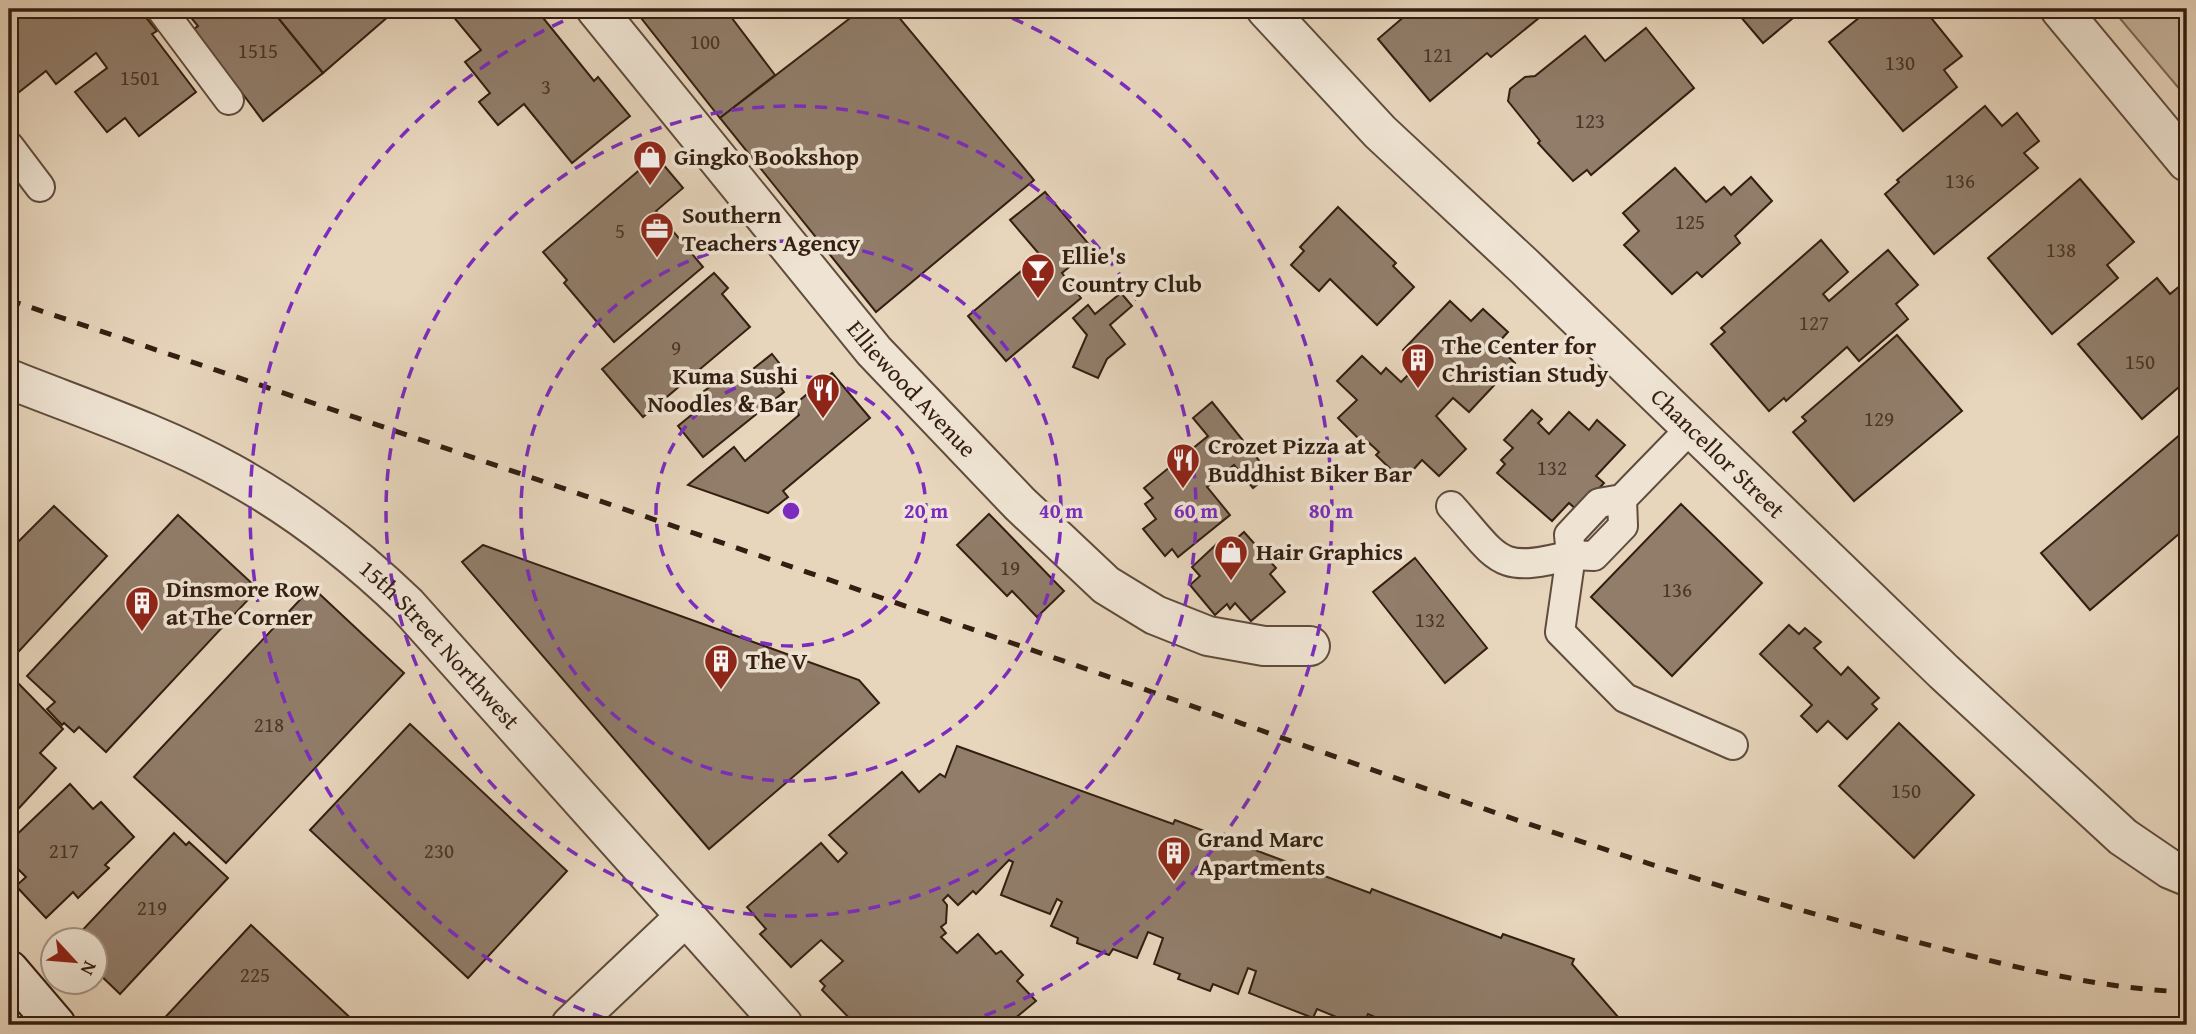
<svg xmlns="http://www.w3.org/2000/svg" width="2196" height="1034" viewBox="0 0 2196 1034" font-family="'Gentium Book Plus',serif">
<rect width="100%" height="100%" fill="#e7d5bc"/>
<filter id="stains"><feTurbulence type="fractalNoise" baseFrequency=".00286" numOctaves="4"/><feColorMatrix values="0 0 0 0 .2 0 0 0 0 .09 0 0 0 0 .02 0 0 0 .5 -.17"/></filter>
<radialGradient id="worn" r=".72"><stop offset=".6" stop-color="#630" stop-opacity="0"/><stop offset="1" stop-color="#630" stop-opacity=".3"/></radialGradient>
<polygon fill="#c8b69f" stroke="#7e6a58" stroke-width="2" points="2112,9 2187,9 2187,98"/>
<g fill="#917d6a" stroke="#331e11" stroke-width="2">
<polygon points="9,9 145,9 148,13 144,15 157,31 152,34 196,92 139,136 125,118 107,132 75,92 107,68 96,53 56,84 46,71 9,100"/>
<polygon points="184,9 271,9 323,73 263,121 194,29 198,26"/>
<polygon points="271,9 397,9 323,73"/>
<polygon points="447,9 536,9 594,81 598,77 630,116 572,163 524,104 498,125 479,102 490,93 465,62 481,50"/>
<polygon points="634,9 725,9 775,75 720,118"/>
<polygon points="862,9 892,9 1034,180 876,312 720,118"/>
<polygon points="1413,9 1550,9 1491,57 1487,53 1430,101 1378,39"/>
<polygon points="1734,9 1804,9 1763,43"/>
<polygon points="1870,9 1897,9 1900,12 1904,9 1924,9 1962,56 1944,70 1957,87 1903,131 1829,42"/>
<polygon points="1646,28 1694,88 1591,175 1587,170 1573,181 1538,143 1540,141 1508,101 1510,89 1525,77 1535,76 1585,36 1605,61"/>
<polygon points="1985,106 2002,126 2017,113 2039,141 2024,153 2038,168 1934,254 1885,194 1899,182 1897,180"/>
<polygon points="656,156 683,188 656,211 703,267 614,342 564,283 567,280 543,252"/>
<polygon points="1675,168 1706,202 1724,187 1731,195 1751,177 1772,201 1735,236 1740,243 1702,277 1697,272 1672,294 1624,245 1639,231 1623,213"/>
<polygon points="2080,179 2134,242 2107,265 2118,278 2052,334 1988,258"/>
<polygon points="1045,192 1092,248 1062,273 1081,298 1006,361 968,316 1040,255 1010,220"/>
<polygon points="1338,207 1396,263 1393,266 1414,287 1377,325 1330,279 1319,291 1291,265 1304,251 1300,247"/>
<polygon points="1821,240 1848,272 1823,294 1829,301 1888,250 1918,285 1896,304 1908,319 1859,361 1847,347 1786,401 1784,398 1769,411 1711,344 1725,332 1721,328"/>
<polygon points="714,273 728,288 722,294 750,327 643,417 602,369"/>
<polygon points="2157,278 2170,294 2187,280 2187,380 2142,419 2078,344"/>
<polygon points="1121,293 1132,306 1110,325 1125,344 1107,359 1098,378 1073,367 1087,335 1073,318 1088,305 1095,314"/>
<polygon points="1450,301 1471,321 1483,309 1508,332 1496,345 1515,363 1469,412 1453,398 1436,416 1466,449 1439,476 1422,460 1403,481 1376,455 1379,452 1367,441 1364,444 1338,418 1357,400 1337,381 1362,356 1381,374 1386,368 1401,382 1418,365 1403,350"/>
<polygon points="1897,335 1962,411 1854,501 1793,432 1806,421 1802,417"/>
<polygon points="772,354 792,379 781,388 784,392 703,457 678,426 705,404 698,396 726,374 734,384"/>
<polygon points="832,373 870,418 783,491 788,497 768,513 688,485 734,447 745,461 799,415 793,406"/>
<polygon points="1212,402 1270,474 1253,488 1234,465 1207,487 1230,515 1178,557 1172,549 1165,556 1143,529 1156,519 1145,504 1153,498 1144,488 1208,436 1193,418"/>
<polygon points="1532,410 1542,419 1538,423 1549,434 1569,412 1589,430 1597,420 1625,445 1596,476 1604,483 1578,511 1569,503 1552,521 1497,473 1505,464 1501,460 1513,448 1504,440"/>
<polygon points="2182,433 2187,440 2187,527 2090,610 2041,553"/>
<polygon points="1681,504 1762,583 1672,676 1591,597"/>
<polygon points="54,506 107,556 9,662 9,551"/>
<polygon points="989,514 1064,591 1037,617 1012,591 1007,596 957,545"/>
<polygon points="178,515 258,589 106,752 79,727 74,732 64,723 62,725 47,709 55,702 27,676"/>
<polygon points="1244,532 1276,568 1270,574 1285,592 1251,621 1235,603 1230,609 1227,604 1215,615 1190,585 1200,576 1192,567 1221,540 1227,547"/>
<polygon points="483,545 859,680 879,703 709,849 462,562"/>
<polygon points="1415,558 1487,648 1445,683 1373,592"/>
<polygon points="312,587 404,673 226,863 134,777"/>
<polygon points="1789,625 1799,634 1805,628 1821,642 1814,648 1841,675 1848,667 1879,698 1872,704 1877,709 1847,739 1828,721 1817,732 1801,716 1812,705 1760,654"/>
<polygon points="16,681 63,729 40,753 56,768 9,819 9,689"/>
<polygon points="1899,723 1974,795 1914,858 1839,786"/>
<polygon points="410,724 567,871 468,978 310,830"/>
<polygon points="957,746 1173,824 1175,820 1370,893 1372,889 1501,938 1503,934 1574,959 1572,964 1625,1025 1371,1025 1375,1017 1368,1014 1364,1025 1356,1025 1317,1009 1313,1018 1249,993 1256,971 1248,968 1238,994 1213,984 1210,991 1178,979 1180,974 1154,964 1163,938 1148,932 1137,958 1113,949 1109,955 1077,943 1078,938 1051,926 1062,902 1057,899 1050,914 1001,895 1013,862 1009,860 976,894 973,891 958,905 948,895 943,900 947,905 946,923 941,927 946,933 941,937 957,953 978,934 996,954 1001,951 1023,975 1017,981 1036,1001 1013,1020 1018,1025 856,1025 822,990 825,986 820,981 843,961 821,940 791,967 760,934 766,929 747,907 821,843 838,862 847,853 829,835 902,772 919,792 940,774 945,777"/>
<polygon points="70,784 93,809 101,802 134,837 105,865 109,868 78,898 73,892 46,918 16,886 26,877 9,860 9,842"/>
<polygon points="174,833 186,845 189,842 228,878 120,994 94,969 94,940 76,937"/>
<polygon points="251,925 358,1025 158,1025"/>
</g>
<g fill="none" stroke-linecap="round" stroke-linejoin="round">
<g stroke="#604c3c" stroke-width="32">
<g id="lane">
<polyline points="161,9 229,100"/>
<polyline points="9,146 40,187"/>
<polyline points="1622,499 1623,526 1594,556 1571,555 1569,535 1599,503 1622,499 1691,428"/>
<path d="M1451,506C1499,559 1496,575 1571,555L1560,632L1625,698L1733,745"/>
</g>
</g>
<g stroke="#604c3c" stroke-width="42">
<g id="street">
<path id="s1" d="M596,9L874,351L1020,504L1106,585L1155,615L1208,636L1264,646H1310"/>
<path id="s2" d="M1266,9L1380,132L1525,267L1944,672L2123,837L2170,869L2187,876"/>
<polyline points="2060,9 2187,162"/>
<path id="s3" d="M9,379C82,408 160,434 229,472C295,508 353,553 407,605L783,1025"/>
<polyline points="571,1025 686,916"/>
</g>
</g>
<g stroke="#331e11" stroke-width="42">
<polyline id="secondary" points="9,970 56,1025"/>
</g>
<use href="#lane" stroke="#efe4d3" stroke-width="28"/>
<use href="#street" stroke="#efe4d3" stroke-width="38"/>
<use href="#secondary" stroke="#efe4d3" stroke-width="38"/>
<path stroke="#331e11" stroke-width="5" stroke-dasharray="12 12" stroke-linecap="butt" d="M9,300C423,440 837,581 1249,726C1459,801 1668,875 1883,933C1983,959 2084,988 2187,992"/>
</g>
<g fill="none" stroke="#7b2cbf" stroke-width="3.5" stroke-dasharray="12 9">
<circle cx="791" cy="511" r="135"/>
<circle cx="791" cy="511" r="270"/>
<circle cx="791" cy="511" r="405"/>
<path d="M624 1025A540 540 0 0 1 589 10M993 10A540 540 0 0 1 958 1025"/>
</g>
<defs>
<g id="shop-pin" transform="scale(1.75)"><path d="M0 17L-7.5 6A9.5 9.5 0 1 1 7.5 6Z" fill="#8f2418" stroke="#efe4d3"/><path d="M-5-2.5h2.3a2.7 3.5 0 0 1 5.4 0H5L5.5 6h-11ZM-1.5-2.5h3a1.5 2.3 0 0 0-3 0Z" fill="#fff"/></g>
<g id="office-pin" transform="scale(1.75)"><path d="M0 17L-7.5 6A9.5 9.5 0 1 1 7.5 6Z" fill="#8f2418" stroke="#efe4d3"/><path d="M-6-3h4V-5.5h4V-3h4V5H-6ZM-1-4.5V-3h2v-1.5ZM-6 0V1H6V0Z" fill="#fff"/></g>
<g id="bar-pin" transform="scale(1.75)"><path d="M0 17L-7.5 6A9.5 9.5 0 1 1 7.5 6Z" fill="#8f2418" stroke="#efe4d3"/><path d="M-6-5H6L.8 .8V4.5H3.5V6h-7V4.5H-.8V.8Z" fill="#fff"/></g>
<g id="building-pin" transform="scale(1.75)"><path d="M0 17L-7.5 6A9.5 9.5 0 1 1 7.5 6Z" fill="#8f2418" stroke="#efe4d3"/><path d="M-4-6H4V6H1V3H-1V6H-4ZM-2.5-4.3h1.7v1.8h-1.7ZM.8-4.3h1.7v1.8H.8ZM-2.5-1h1.7V.8h-1.7ZM.8-1h1.7V.8H.8Z" fill="#fff"/></g>
<g id="restaurant-pin" transform="scale(1.75)"><path d="M0 17L-7.5 6A9.5 9.5 0 1 1 7.5 6Z" fill="#8f2418" stroke="#efe4d3"/><path d="M-5-6h1v4h1v-4h1v4h1v-4h1v5L-1.5 .5V6h-2V.5L-5-1ZM5-6V6H3V1.5H1.5Q1.5-4 5-6Z" fill="#fff"/></g>
</defs>
<g fill-rule="evenodd">
<use href="#shop-pin" x="650" y="157"/>
<use href="#office-pin" x="657" y="229"/>
<use href="#bar-pin" x="1038" y="270"/>
<use href="#building-pin" x="1418" y="360"/>
<use href="#restaurant-pin" x="823" y="390"/>
<use href="#restaurant-pin" x="1183" y="460"/>
<use href="#shop-pin" x="1231" y="552"/>
<use href="#building-pin" x="142" y="603"/>
<use href="#building-pin" x="721" y="661"/>
<use href="#building-pin" x="1174" y="853"/>
</g>
<g text-anchor="middle" stroke-width="7" stroke-linejoin="round" paint-order="stroke">
<g font-size="21" fill="#4a3627">
<text x="705" y="49">100</text>
<text x="258" y="58">1515</text>
<text x="1438" y="62">121</text>
<text x="1900" y="70">130</text>
<text x="140" y="85">1501</text>
<text x="546" y="94">3</text>
<text x="1590" y="128">123</text>
<text x="1960" y="188">136</text>
<text x="1690" y="229">125</text>
<text x="620" y="238">5</text>
<text x="2061" y="257">138</text>
<text x="1814" y="330">127</text>
<text x="676" y="355">9</text>
<text x="2140" y="369">150</text>
<text x="1879" y="426">129</text>
<text x="1552" y="475">132</text>
<text x="1010" y="575">19</text>
<text x="1677" y="597">136</text>
<text x="1430" y="627">132</text>
<text x="269" y="732">218</text>
<text x="1906" y="798">150</text>
<text x="64" y="858">217</text>
<text x="439" y="858">230</text>
<text x="152" y="915">219</text>
<text x="255" y="982">225</text>
</g>
<g font-size="24" font-weight="bold" fill="#331e11" stroke="#efe4d3" text-anchor="start">
<text x="674" y="165">Gingko Bookshop</text>
<text x="682" y="223">Southern<tspan x="682" dy="28">Teachers Agency</tspan></text>
<text x="1062" y="264">Ellie's<tspan x="1062" dy="28">Country Club</tspan></text>
<text x="1442" y="354">The Center for<tspan x="1442" dy="28">Christian Study</tspan></text>
<text x="798" y="384" text-anchor="end">Kuma Sushi<tspan x="798" dy="28">Noodles &amp; Bar</tspan></text>
<text x="1208" y="454">Crozet Pizza at<tspan x="1208" dy="28">Buddhist Biker Bar</tspan></text>
<text x="1256" y="560">Hair Graphics</text>
<text x="166" y="597">Dinsmore Row<tspan x="166" dy="28">at The Corner</tspan></text>
<text x="746" y="669">The V</text>
<text x="1198" y="847">Grand Marc<tspan x="1198" dy="28">Apartments</tspan></text>
</g>
<g font-size="24" fill="#331e11" stroke="#efe4d3">
<text dy="8" stroke="none"><textPath href="#s1" startOffset="494">Elliewood Avenue</textPath></text>
<text dy="8" stroke="none"><textPath href="#s2" startOffset="634">Chancellor Street</textPath></text>
<text dy="8" stroke="none"><textPath href="#s3" startOffset="513">15th Street Northwest</textPath></text>
</g>
</g>
<circle cx="791" cy="511" r="10" fill="#7b2cbf" stroke="#efe4d3" stroke-width="3.5"/>
<g font-size="21" text-anchor="middle" font-weight="bold" fill="#7b2cbf" stroke="#efe4d3" stroke-width="7" stroke-linejoin="round" paint-order="stroke">
<text x="926" y="518">20 m</text>
<text x="1061" y="518">40 m</text>
<text x="1196" y="518">60 m</text>
<text x="1331" y="518">80 m</text>
</g>
<rect width="2196" height="1034" fill="none" stroke="#e7d5bc" stroke-width="35"/>
<rect x="10" y="10" width="2175" height="1013" fill="none" stroke="#331e11" stroke-width="3.5"/>
<rect x="18" y="18" width="2161" height="999" fill="none" stroke="#331e11" stroke-width="2"/>
<g transform="translate(74 961) rotate(116)"><circle r="33" fill="#efe4d3" stroke="#a49585" stroke-width="2"/>
<path d="M0-5L12 26L0 18L-12 26Z" fill="#8f2418"/>
<text y="-10" font-size="19" font-weight="bold" text-anchor="middle" fill="#331e11">N</text>
</g>
<rect width="100%" height="100%" filter="url(#stains)"/>
<rect width="100%" height="100%" fill="url(#worn)"/>
</svg>
